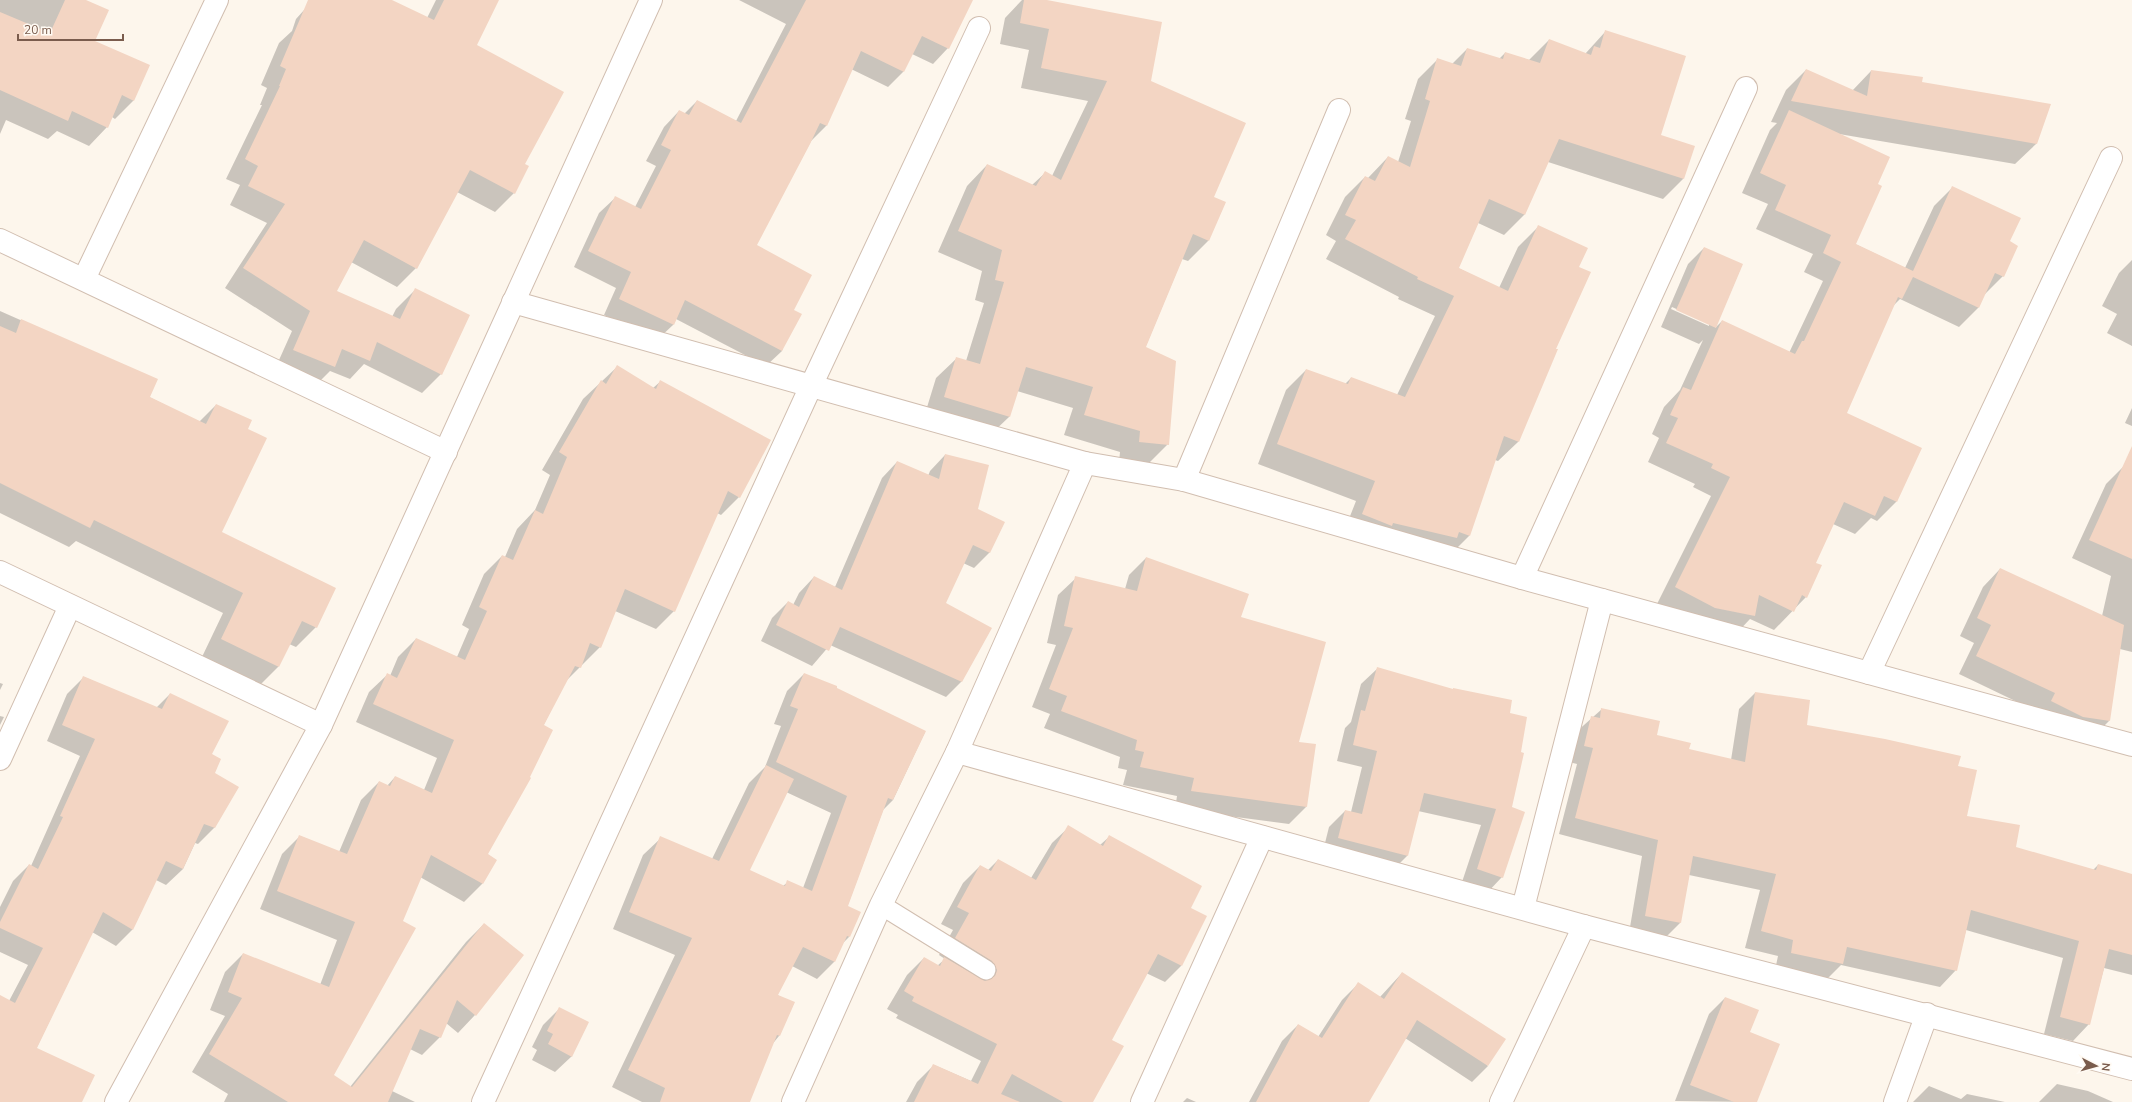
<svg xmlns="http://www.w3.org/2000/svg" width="2132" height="1102" viewBox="0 0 2132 1102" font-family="'Nunito Sans',sans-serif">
<rect width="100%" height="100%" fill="#fdf6ec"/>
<g fill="#0003" fill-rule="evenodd">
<polygon points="0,0 84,0 94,41 134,100 115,119 112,117 107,127 89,146 57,131 48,139 6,120 0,134"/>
<polygon points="313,0 390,0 427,18 436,0 493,0 475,46 524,165 514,193 495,212 457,192 416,268 397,287 351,262 335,292 392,317 396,309 415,290 441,374 422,393 364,364 350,379 330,371 315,386 275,369 292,331 225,288 267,223 230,205 240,185 226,179 262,105 260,105 267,88 261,85 279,43 292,31 296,19"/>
<polygon points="739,0 972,0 948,48 933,64 912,54 903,72 888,87 851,69 826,126 811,141 755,246 793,310 782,351 766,366 676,319 673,325 657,340 604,315 616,288 574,267 599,213 615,198 635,207 656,166 646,161 664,127 679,111 684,114 697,101 736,121 786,24"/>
<polygon points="1022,0 1041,0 1149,81 1212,197 1225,203 1208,241 1188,261 1182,259 1145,348 1168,444 1147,465 1119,462 1120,452 1064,435 1073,408 1017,391 1009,417 988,437 924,417 936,378 957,358 966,361 984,303 975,300 982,271 938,252 967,186 987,165 1032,185 1045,173 1052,176 1088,101 1021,88 1029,50 1000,44 1005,18"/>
<polygon points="1605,32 1660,136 1693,147 1683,179 1663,199 1548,162 1524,215 1504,235 1478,223 1458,268 1499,288 1518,247 1538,227 1578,268 1555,349 1518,442 1498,461 1495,460 1469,536 1449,556 1343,534 1356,501 1258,464 1286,390 1306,370 1345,384 1351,378 1397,395 1435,316 1398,299 1399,297 1326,259 1336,241 1326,235 1345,197 1365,177 1368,178 1388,157 1398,162 1411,121 1405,119 1418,79 1438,59 1452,64 1467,49 1499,59 1505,53 1529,60 1549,40 1585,54"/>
<path d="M1806,70L1852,91L1871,71L1921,83L2050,105L2036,144L2015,164L1839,134L1876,184L1855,244L1905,268L1934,206L1953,187L2008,242L2003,276L1984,295L1978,308L1959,327L1900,299L1893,306L1845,414L1920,448L1896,502L1877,521L1871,518L1855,534L1833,524L1815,563L1806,597L1774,630L1750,619L1735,635L1656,606L1711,496L1693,487L1695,484L1648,462L1659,438L1652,434L1664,407L1680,390L1703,340L1699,344L1661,327L1688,264L1704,248L1742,265L1715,328L1722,321L1789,353L1823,281L1804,272L1813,254L1756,229L1768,204L1742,193L1770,130L1777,123L1771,122L1786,90ZM1672,307L1709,324V326L1671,309Z"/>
<polygon points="2132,260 2132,346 2107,333 2117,314 2102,306 2119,273"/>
<polygon points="0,311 156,380 149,397 199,422 216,405 247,429 221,533 316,627 296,647 289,644 278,667 258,687 201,659 223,613 76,541 69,547 0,513"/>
<polygon points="617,367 653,388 661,381 739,497 721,515 717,513 674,611 656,629 615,611 600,647 565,682 543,726 487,854 496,860 482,884 464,902 420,877 333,1076 350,1087 466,942 484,924 475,1015 458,1033 446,1023 440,1037 422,1055 410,1049 392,1091 415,1102 224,1102 228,1094 192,1072 225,1016 210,1010 225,972 243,954 320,985 337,940 260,909 282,854 300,836 339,852 361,800 379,782 387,786 395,777 424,790 437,758 356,722 369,692 387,675 390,676 398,657 416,639 457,657 469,629 462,625 484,574 502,556 505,557 517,529 535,510 550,475 542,470 583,399"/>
<polygon points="2132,408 2132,426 2125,423"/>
<polygon points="945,455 977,509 990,552 974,568 963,563 945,603 962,681 946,697 830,645 812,666 761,641 772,618 788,602 793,605 799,593 814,577 835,587 882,478 897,462 928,476 930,471"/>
<polygon points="2124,466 2132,470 2132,652 2120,649 2109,721 2092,738 1959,674 1974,643 1960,636 1983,587 2000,569 2102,616 2111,576 2072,558 2106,484"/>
<polygon points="1146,558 1240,618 1297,743 1306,807 1289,824 1175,809 1177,796 1123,785 1127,770 1118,768 1120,757 1044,728 1050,714 1032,707 1056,645 1047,643 1058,595 1076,578 1125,589 1129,575"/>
<polygon points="1378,668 1509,714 1511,808 1502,877 1486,894 1461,885 1481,825 1418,811 1407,856 1391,872 1322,855 1329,827 1345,811 1351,812 1362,767 1337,761 1345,728 1351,722 1361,684"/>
<path d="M804,674L925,732L893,800L883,810L847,907L849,937L843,943L834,962L817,979L792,966L777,995L794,1003L779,1036L725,1102H642L612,1087L675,955L613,929L643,855L661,838L712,859L749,783L765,767L781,726L774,724L787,691ZM786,792L831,813L803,888L788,882L783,886L748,870Z"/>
<polygon points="84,677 156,708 170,694 211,754 213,773 215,827 198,844 195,843 183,869 166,885 156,880 132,930 116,946 92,932 36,1049 81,1102 0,1102 0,996 9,1001 28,965 0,952 0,907 13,881 29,865 31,866 80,756 47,741 67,694"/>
<polygon points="0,683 3,684 0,690"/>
<polygon points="1755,693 1806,726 1957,767 1965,817 2015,848 2093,870 2098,865 2132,875 2132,975 2104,968 2089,1024 2073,1041 2044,1034 2063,958 1966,930 1956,970 1940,987 1841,965 1826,980 1775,970 1778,956 1745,948 1760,890 1689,875 1680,923 1664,939 1629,933 1642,856 1559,834 1577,764 1569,762 1575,733 1602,709 1655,736 1688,750 1731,760 1739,709"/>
<polygon points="0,716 4,717 0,725"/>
<polygon points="1069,827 1100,845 1109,837 1189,908 1181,966 1165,982 1146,973 1111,1040 1092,1102 906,1102 917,1082 934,1065 971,1081 981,1061 896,1018 898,1015 887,1009 907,975 924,958 937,966 945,959 939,955 953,930 941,924 963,883 980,866 988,870 998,860 1031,878 1052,843"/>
<polygon points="1402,973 1488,1066 1472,1082 1405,1038 1368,1102 1249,1102 1282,1041 1298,1025 1318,1037 1342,1000 1358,984 1380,997"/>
<polygon points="1725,998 1749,1033 1756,1102 1675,1101 1709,1014"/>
<polygon points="559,1009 572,1056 555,1072 532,1060 537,1050 532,1047 543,1025"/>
<polygon points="2057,1084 2088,1091 2113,1102 2039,1102"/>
<polygon points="1929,1086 1961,1099 1967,1094 2005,1102 1913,1102"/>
<polygon points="1187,1098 1196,1102 1183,1102"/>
</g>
<g fill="#f3d5c3">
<polygon points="65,0 86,0 109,10 95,41 150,65 134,101 122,95 108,128 72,111 68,121 0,90 0,12 50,33"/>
<polygon points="308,0 392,0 434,20 444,0 499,0 477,45 564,92 525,164 529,166 515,194 470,170 417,269 364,240 337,291 400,319 415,288 470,315 442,375 377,342 370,361 342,349 335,367 293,350 310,311 243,268 285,204 248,186 258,166 245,159 280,86 279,86 286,69 280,66"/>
<polygon points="806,0 973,0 949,49 922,36 904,72 861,51 827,126 820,123 810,144 757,245 812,275 794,310 802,314 782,351 685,300 674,325 619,299 631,272 588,251 615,196 641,209 671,150 661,145 679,110 689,115 697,100 741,123"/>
<polygon points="1024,0 1047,0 1162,22 1151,81 1246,123 1214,197 1226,202 1209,241 1193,234 1146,347 1176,361 1169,445 1139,442 1140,431 1084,415 1093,387 1026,367 1010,417 944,397 956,357 980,364 1004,282 995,280 1002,250 958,231 987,164 1036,186 1045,171 1061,180 1107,81 1041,68 1049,29 1020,23"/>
<polygon points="1605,30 1686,56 1661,135 1695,146 1684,179 1559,139 1525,215 1489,199 1459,268 1508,291 1538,225 1588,248 1579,267 1591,272 1556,349 1558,349 1519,442 1504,436 1470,536 1459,532 1457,538 1393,523 1392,526 1362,514 1375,481 1277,444 1306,369 1348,384 1351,377 1405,397 1454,296 1417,279 1418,277 1345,239 1356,220 1345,215 1365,176 1375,181 1388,156 1410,167 1430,101 1425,99 1437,58 1461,66 1467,48 1503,59 1505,52 1540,63 1549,39 1591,55 1594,46 1600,48"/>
<polygon points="1806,69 1867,96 1871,70 1923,77 1922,82 2051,104 2037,144 1791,101"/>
<polygon points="1789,110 1890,157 1878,184 1882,186 1856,244 1913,271 1952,186 2021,218 2010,241 2018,246 2004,277 1995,273 1979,308 1913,277 1902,299 1898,297 1847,413 1922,448 1897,502 1884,496 1875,516 1844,502 1816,563 1822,565 1807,598 1802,595 1794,612 1759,595 1755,616 1715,608 1675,587 1730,477 1711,468 1713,464 1666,443 1678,418 1670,415 1683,387 1691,390 1722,320 1795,354 1802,341 1804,341 1841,262 1823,253 1831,235 1775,210 1786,185 1760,173"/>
<polygon points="1704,247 1743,264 1716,328 1676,310"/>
<polygon points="21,319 158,379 150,397 206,424 216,404 252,420 248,429 267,438 222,532 336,588 317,628 302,621 279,667 221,639 243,593 94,520 90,528 0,483 0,326 16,333"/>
<polygon points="617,365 656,389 660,380 771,440 740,498 728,491 675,612 625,589 601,648 590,643 581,668 575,666 544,725 553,730 530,777 531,778 488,854 497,860 483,884 431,855 403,921 416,928 334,1075 352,1087 484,923 524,955 476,1016 457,1000 441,1038 420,1029 388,1102 288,1102 209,1054 242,998 228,992 243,953 329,987 355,922 277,891 299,835 347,854 379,781 390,786 395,776 432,793 454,740 373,704 387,673 397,678 416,638 465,660 487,611 479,607 502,555 513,560 535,510 543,514 567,457 559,452 601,380 606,384"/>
<polygon points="2132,446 2132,559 2089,540"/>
<polygon points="945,454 989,465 978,509 1005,522 990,553 973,545 946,603 992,628 962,682 840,627 829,651 776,625 788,601 799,607 814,576 842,590 897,461 939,479"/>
<polygon points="1146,557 1249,594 1241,617 1326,642 1299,742 1316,744 1307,807 1191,791 1194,778 1140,767 1144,752 1135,750 1137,740 1061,711 1067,696 1049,689 1073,628 1064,626 1075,576 1137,591"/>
<polygon points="2000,568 2124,625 2110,721 2083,717 2051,701 2055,693 1976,656 1991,625 1977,618"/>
<polygon points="1377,667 1453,689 1453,688 1512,700 1510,713 1527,717 1521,752 1524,753 1512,807 1525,812 1503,878 1477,869 1496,809 1424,793 1408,856 1338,838 1345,810 1362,814 1377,751 1353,745 1361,710 1365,711"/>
<polygon points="804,673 837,686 837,688 926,731 893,800 888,798 848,906 861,912 850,937 847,936 835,962 803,947 778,995 795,1002 780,1036 777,1035 750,1102 660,1102 665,1088 628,1070 692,938 629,912 660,836 719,861 766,765 794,779 750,870 785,886 787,880 812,891 847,796 776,762 798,709 790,706"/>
<polygon points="83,676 162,709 170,693 229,721 212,754 221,759 215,773 239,787 215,828 204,824 183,869 166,861 133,930 103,912 37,1048 95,1075 82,1102 0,1102 0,995 15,1003 43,948 0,928 0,922 29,864 38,869 63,817 60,816 95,739 62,725"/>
<polygon points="1755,692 1810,700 1807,725 1885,739 1961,756 1958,766 1977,770 1967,816 2020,825 2016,847 2096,870 2098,864 2132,874 2132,955 2109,949 2090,1025 2060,1017 2079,941 1971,910 1957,971 1847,947 1843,964 1791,953 1793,940 1761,931 1776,874 1693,856 1681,923 1645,916 1658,840 1575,818 1593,748 1584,746 1591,716 1600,718 1601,708 1660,721 1657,735 1691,743 1689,749 1745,762"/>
<polygon points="1068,825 1103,846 1109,835 1202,886 1191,908 1207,916 1182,966 1158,954 1112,1040 1124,1046 1093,1102 1063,1102 1012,1074 1001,1094 1020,1102 914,1102 933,1064 978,1084 997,1044 912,1001 914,997 904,991 924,957 940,966 944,957 985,981 995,976 997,970 992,961 955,938 969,913 957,907 980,865 991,871 998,859 1036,880"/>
<polygon points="1402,972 1506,1039 1488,1066 1417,1020 1369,1102 1256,1102 1298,1024 1322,1038 1358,982 1384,999"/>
<polygon points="1725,997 1759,1010 1750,1032 1780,1044 1757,1102 1734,1102 1690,1085"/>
<polygon points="559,1007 589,1022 572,1057 548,1044 553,1034 547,1031"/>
</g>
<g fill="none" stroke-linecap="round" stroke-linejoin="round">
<g stroke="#d1beb0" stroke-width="21">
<polyline id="lane" points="881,905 986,970"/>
</g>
<g stroke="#d1beb0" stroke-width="24">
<g id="street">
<polyline points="0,240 446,452"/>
<polyline points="84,279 217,0"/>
<polyline points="513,302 1085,463 1184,480 1522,578 2132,745"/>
<polyline points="1184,480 1339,110"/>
<polyline points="0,572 321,725"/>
<polyline points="1522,578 1746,88"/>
<polyline points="1869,673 2111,158"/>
<polyline points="957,752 1584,926 2132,1069"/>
<polyline points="0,759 70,606"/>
<polyline points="1523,908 1602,600"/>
<polyline points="116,1102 321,725 651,0"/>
<polyline points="483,1102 811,386 979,28"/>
<polyline points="793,1102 881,905 957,752 1085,463"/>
<polyline points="1142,1102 1262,837"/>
<polyline points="1501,1102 1584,926"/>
<polyline points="1895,1102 1927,1014"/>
</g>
</g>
<use href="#lane" stroke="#fff" stroke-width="19"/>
<use href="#street" stroke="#fff" stroke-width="22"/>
</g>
<g transform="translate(2096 1066) rotate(96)" stroke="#fffaf3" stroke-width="3" paint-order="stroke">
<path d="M0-3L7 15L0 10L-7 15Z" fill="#7a5c4d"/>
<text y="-6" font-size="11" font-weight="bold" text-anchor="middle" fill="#7a5c4d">N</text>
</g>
<path d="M18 34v6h105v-6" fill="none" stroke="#7a5c4d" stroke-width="2"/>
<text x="24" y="34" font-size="12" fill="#7a5c4d" stroke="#fffaf3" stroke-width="3" paint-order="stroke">20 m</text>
</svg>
